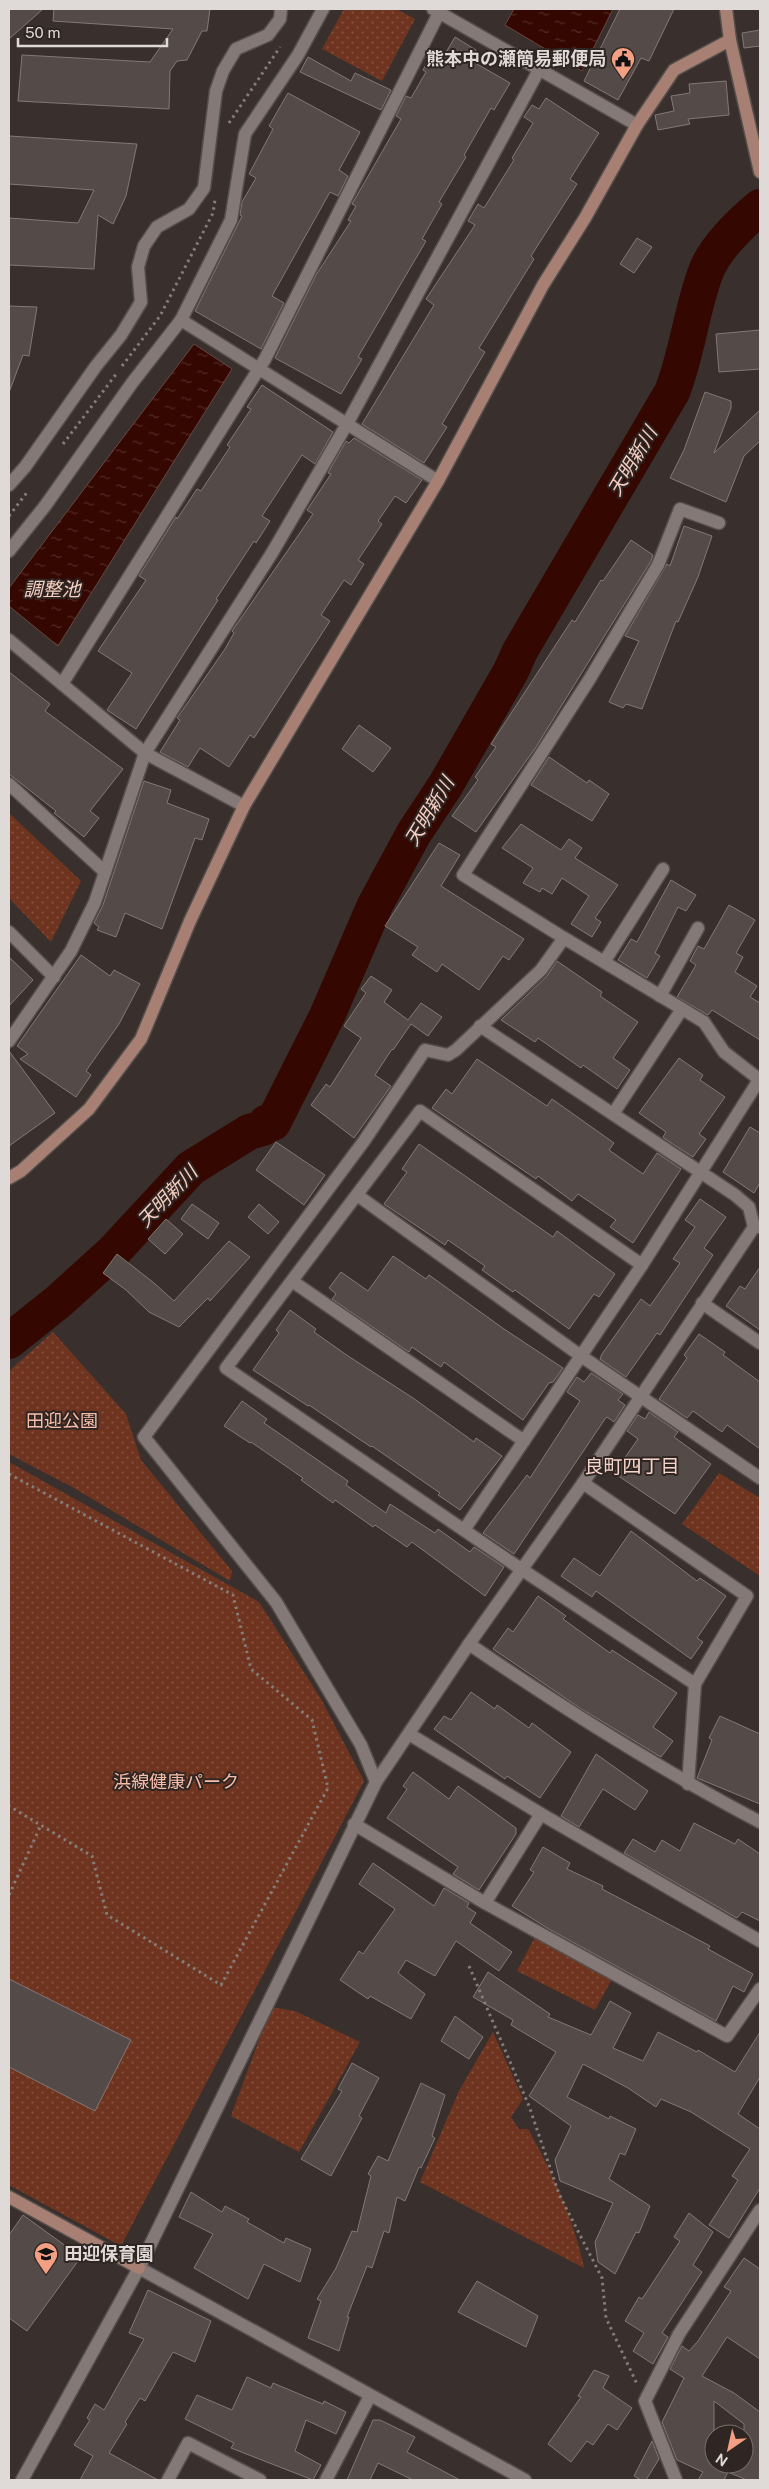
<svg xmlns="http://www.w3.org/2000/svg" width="769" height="2489" viewBox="0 0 769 2489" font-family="'Public Sans','Noto Sans JP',sans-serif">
<defs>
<pattern id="grass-dots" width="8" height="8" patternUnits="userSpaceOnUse" patternTransform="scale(1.25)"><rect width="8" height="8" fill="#6f341f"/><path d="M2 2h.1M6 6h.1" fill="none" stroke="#83513f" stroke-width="1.8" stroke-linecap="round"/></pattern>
<pattern id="water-ripples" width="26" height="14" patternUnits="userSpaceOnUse" patternTransform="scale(1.25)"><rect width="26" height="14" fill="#340800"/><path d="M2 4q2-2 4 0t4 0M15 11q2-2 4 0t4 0" fill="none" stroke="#512b24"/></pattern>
</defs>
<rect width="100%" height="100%" fill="#39302d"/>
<g fill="url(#grass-dots)">
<polygon points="344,9 396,9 415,19 382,81 322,49"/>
<polygon points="9,813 81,881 51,942 9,898"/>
<polygon points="53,1332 126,1414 141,1460 232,1571 230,1581 74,1488 9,1454 9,1371"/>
<polygon points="9,1462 259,1602 321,1699 364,1781 121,2246 9,2185"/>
<polygon points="719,1473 760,1498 760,1576 682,1524"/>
<polygon points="536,1935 612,1979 595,2010 517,1971"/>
<polygon points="271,2007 295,2011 360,2042 299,2152 231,2116"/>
<path d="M493,2032L523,2099L511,2117L519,2129H528C552,2172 574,2219 584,2268L420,2182L459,2091Z"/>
</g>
<g fill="url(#water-ripples)" stroke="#674740">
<polygon points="514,9 613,9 582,71 505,25"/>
<polygon points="194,344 232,369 58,646 9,606 9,588"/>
</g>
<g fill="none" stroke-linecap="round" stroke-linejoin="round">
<path stroke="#340800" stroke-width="36" d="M9,1341L59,1301L113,1252L191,1168L249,1132L263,1128L266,1123H273L327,1016L375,905L414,833L445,786L511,671L520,651L672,392C687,354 691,313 705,274C714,248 740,224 760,207"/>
</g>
<g fill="#544a47" stroke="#837875" fill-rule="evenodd">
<polygon points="9,9 43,9 9,39"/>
<polygon points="54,9 210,9 207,31 202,31 187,60 177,61 170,71 169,109 18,101 22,55 150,62 173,29 53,21"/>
<polygon points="620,9 674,9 649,61 641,58 618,100 584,81"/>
<polygon points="760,30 760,46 744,48 742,33"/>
<polygon points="455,37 476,50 470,60 510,83 494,110 491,108 464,155 466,157 439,202 442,204 422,239 426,241 358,357 362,359 341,394 275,358 316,275 351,221 348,220 356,206 352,204 401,119 396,116 406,96 411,98 426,72 423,70 435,49 445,54"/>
<polygon points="308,57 351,81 355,73 391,90 381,110 300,72"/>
<polygon points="726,81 729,115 688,119 690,124 658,130 655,115 674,111 671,96 690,93 689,84"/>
<polygon points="288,93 360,132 339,170 348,176 338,196 330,192 272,296 284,303 261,349 195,311 242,216 240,215 242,202 256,178 249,174 273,129 269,126"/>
<polygon points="546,98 599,133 570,179 577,184 531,256 534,259 479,348 485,352 442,424 447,427 424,463 362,424 434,305 426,299 475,225 468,221 478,204 484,208 514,160 512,158 533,123 524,117 532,105 539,109"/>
<polygon points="9,136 137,144 126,196 113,224 98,215 94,269 9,265 9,218 78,223 94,190 9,184"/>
<polygon points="637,238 652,247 634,273 620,264"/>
<polygon points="9,306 37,307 29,356 23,355 10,390"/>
<polygon points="760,330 760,369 719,372 716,334"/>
<polygon points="262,385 333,432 315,464 302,455 262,516 270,521 256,543 254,541 216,599 218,600 136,729 107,710 132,673 98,651 146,580 139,576 176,517 177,519 197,489 201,491 230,447 227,445 251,409 247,407"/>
<polygon points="705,392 731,401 731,408 714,453 760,410 760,441 744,456 726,502 670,478 684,450"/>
<polygon points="354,438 422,480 406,503 395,496 378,521 382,524 358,560 364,564 351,585 344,580 321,615 330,621 254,738 250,735 229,767 200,748 188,767 160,752 180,720 177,718 225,649 234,633 232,631 313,514 307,510 331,474 328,473 346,441 349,443"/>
<polygon points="684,526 712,536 698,577 678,622 676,621 642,709 626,704 623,708 609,702 639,641 625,636 667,564 670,566"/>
<polygon points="631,540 653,555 651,561 536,747 476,832 452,816 478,780 475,777 496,747 491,744 572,620 575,622 601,580 603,581"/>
<polygon points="9,672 50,704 45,711 123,769 90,811 99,818 84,837 54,813 56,811 9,774"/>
<polygon points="359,725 391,748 373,772 342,749"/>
<polygon points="549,757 587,783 589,780 609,794 592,821 531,785"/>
<polygon points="144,781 171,790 167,803 209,819 202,840 195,838 162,929 125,913 116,937 97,930 99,927 94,923 103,905"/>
<polygon points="521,824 561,850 569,839 582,848 575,858 618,885 595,918 601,922 592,937 571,924 589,896 562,878 552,894 542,888 540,892 523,883 533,868 502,848"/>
<polygon points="439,843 460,855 441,886 524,939 509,960 503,956 479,990 442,964 437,972 412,955 418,947 385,926"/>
<polygon points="671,880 696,895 686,911 678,907 655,953 660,956 647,978 618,960 631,939 637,942"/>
<polygon points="729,905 755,920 736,953 743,957 735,972 757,986 750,997 760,1003 760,1040 712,1010 708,1015 677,997 696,965 690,961 698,946 704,949"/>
<polygon points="81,955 110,976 114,970 140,984 119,1024 86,1071 91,1075 76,1097 20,1059 28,1054 17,1046"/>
<polygon points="9,957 33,980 9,1006"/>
<polygon points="557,961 602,992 600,996 638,1022 613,1058 630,1070 617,1089 583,1065 581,1068 538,1038 535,1042 501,1020 547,976"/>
<polygon points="371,976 392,990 384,1002 408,1020 421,1003 442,1017 428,1036 411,1024 393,1050 392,1049 375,1075 391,1086 354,1138 311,1105 326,1084 330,1087 361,1038 344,1026 366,993 361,989"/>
<polygon points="9,1051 55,1113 9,1146"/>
<polygon points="679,1058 703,1075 700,1080 725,1097 699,1134 706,1139 693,1157 665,1139 663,1137 666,1132 639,1113"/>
<polygon points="477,1059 547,1106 552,1099 614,1143 609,1150 643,1174 657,1153 681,1169 633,1243 610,1227 616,1220 578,1194 572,1201 538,1176 536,1179 432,1108 446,1089 452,1094"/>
<polygon points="750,1127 760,1133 760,1183 754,1193 723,1172"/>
<polygon points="276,1142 325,1175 304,1205 256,1170"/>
<polygon points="419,1144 553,1237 557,1231 615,1274 599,1297 594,1294 569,1329 515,1290 513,1292 482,1270 485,1266 448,1240 445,1245 384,1204 407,1172 402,1169"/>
<polygon points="700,1199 726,1217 704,1248 713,1255 660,1335 657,1333 626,1377 600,1359 602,1354 641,1299 650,1306 680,1263 673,1259 695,1227 685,1220"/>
<polygon points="192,1204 219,1223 208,1239 181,1219"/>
<polygon points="259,1204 279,1222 268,1234 248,1217"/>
<polygon points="166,1219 183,1234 165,1254 148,1239"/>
<polygon points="229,1241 250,1257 210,1301 208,1298 179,1327 149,1312 126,1290 103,1273 117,1254 154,1283 174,1301"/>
<polygon points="393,1256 426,1279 429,1275 504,1329 563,1368 553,1382 549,1383 523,1420 444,1362 441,1367 412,1347 409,1352 332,1299 336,1294 329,1288 341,1272 368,1291"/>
<polygon points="760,1267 760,1330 726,1306 740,1286 745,1289"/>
<polygon points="290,1310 316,1329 314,1332 348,1356 413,1398 474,1442 476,1438 502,1456 460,1510 438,1495 440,1493 372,1446 371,1447 309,1405 308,1406 253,1370 279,1333 276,1330"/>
<polygon points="699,1334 725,1352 723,1355 760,1382 760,1449 727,1425 722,1432 693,1411 687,1418 659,1399 687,1358 684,1355"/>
<polygon points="591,1373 623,1394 618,1400 625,1405 614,1422 607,1417 605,1419 514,1554 483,1533 527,1475 530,1478 580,1401 567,1392 577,1377 584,1382"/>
<polygon points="242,1401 267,1419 264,1423 348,1481 346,1485 386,1513 390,1504 435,1533 438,1529 470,1552 474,1547 504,1567 485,1596 412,1542 407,1547 375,1525 373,1527 335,1500 333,1503 301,1480 303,1478 251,1442 250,1443 224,1426"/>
<polygon points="649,1412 678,1432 674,1437 711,1464 675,1514 614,1473 638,1439 627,1431 638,1415 645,1419"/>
<polygon points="631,1531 697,1581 700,1578 726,1596 697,1638 703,1642 691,1659 596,1591 592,1597 561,1576 574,1558 600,1576"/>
<polygon points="538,1596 566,1616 563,1619 610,1653 612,1650 677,1693 653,1727 673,1741 661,1757 580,1708 493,1649 508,1628 513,1632"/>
<polygon points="471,1692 495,1709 497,1705 529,1728 532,1723 571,1752 540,1798 507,1776 505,1779 434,1729 444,1716 451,1720"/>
<polygon points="720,1716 760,1734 760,1804 697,1778 712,1740 709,1738"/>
<polygon points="596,1754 648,1791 635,1810 603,1789 579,1827 561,1816"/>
<polygon points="413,1772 449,1799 458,1786 516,1828 516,1834 479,1890 453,1874 458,1867 387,1818 407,1789 403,1786"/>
<polygon points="694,1823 735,1844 738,1839 760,1854 760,1921 742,1912 737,1918 624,1853 633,1839 655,1852 662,1840 680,1851"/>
<polygon points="543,1847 570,1863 567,1869 603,1886 602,1889 710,1946 708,1949 753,1974 744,1992 733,1986 716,2021 549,1929 512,1906 534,1872 530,1870"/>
<polygon points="373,1863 434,1906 444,1888 469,1903 467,1907 476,1913 470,1923 512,1952 499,1971 456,1941 435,1976 406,1960 398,1973 425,1994 411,2019 370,1996 368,1999 340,1980 359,1951 363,1954 395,1909 359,1884"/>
<polygon points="488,1972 550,2014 548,2017 591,2035 610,2001 631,2013 613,2048 643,2061 658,2032 697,2052 698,2050 735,2072 760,2032 760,2077 738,2114 760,2129 760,2188 729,2238 709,2225 738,2180 732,2176 750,2149 691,2112 661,2099 656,2107 628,2088 583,2064 567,2097 609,2119 610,2116 636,2129 625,2155 620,2153 609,2179 650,2206 639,2233 636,2232 615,2274 598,2262 595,2242 613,2203 560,2181 555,2160 571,2126 529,2096 556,2052 511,2025 513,2020 473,1997"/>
<polygon points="9,1979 131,2040 95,2111 9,2067"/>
<polygon points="455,2016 483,2037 469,2059 441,2041"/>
<polygon points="352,2063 379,2078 359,2116 362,2118 331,2176 301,2159 342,2091 338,2089"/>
<polygon points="421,2083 445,2095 432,2136 435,2138 421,2168 419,2167 405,2201 397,2197 389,2233 384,2231 372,2268 367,2266 347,2317 349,2317 339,2351 308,2338 321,2301 317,2299 336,2268 352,2231 357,2232 371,2176 368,2174 378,2156 388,2161"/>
<polygon points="191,2192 222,2212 225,2206 249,2219 247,2222 284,2243 286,2238 311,2249 300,2282 264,2264 248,2299 194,2268 213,2234 179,2217"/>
<polygon points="689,2213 713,2232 693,2265 702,2272 662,2333 668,2337 653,2364 633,2351 644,2333 625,2321 639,2297 642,2299 680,2241 674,2237"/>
<polygon points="23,2215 81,2257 27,2331 9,2318 9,2235"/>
<path d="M744,2258L760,2269V2359L727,2337L702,2376L734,2393L760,2412V2480H747L728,2472L724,2480H698L703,2472L677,2460L662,2422L684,2378L670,2369L682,2346L689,2351L698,2341L731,2291L724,2287ZM714,2401L744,2424V2464H714Z"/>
<polygon points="477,2281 538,2316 526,2347 458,2312"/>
<polygon points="148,2290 211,2321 195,2362 173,2352 145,2401 140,2398 125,2422 127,2424 109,2453 158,2480 80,2480 93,2456 74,2445 90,2420 87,2418 95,2404 104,2410 144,2339 129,2333"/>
<polygon points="594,2370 609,2376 603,2388 632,2408 617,2430 608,2424 593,2445 587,2441 571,2462 548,2444 581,2397 578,2396"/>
<polygon points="247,2377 271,2388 273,2383 323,2404 324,2401 346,2412 336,2434 306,2420 295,2451 321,2465 313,2480 231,2448 234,2443 185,2419 197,2395 232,2410"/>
<polygon points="373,2420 380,2420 415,2437 407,2452 460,2480 413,2480 378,2463 370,2480 347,2480"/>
<polygon points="652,2441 659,2459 646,2480 641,2480 634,2476"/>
</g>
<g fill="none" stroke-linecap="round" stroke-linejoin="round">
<g stroke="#554e4b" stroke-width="15">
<g id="street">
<polyline points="433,9 637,125"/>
<polyline points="181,320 438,481"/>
<polyline points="9,485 25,467 96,366 121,335 141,302 138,267 144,246 157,227 189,209 204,188 216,91 223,71 236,49 268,35 280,19 281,9"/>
<polyline points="9,551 45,506 132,383 181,320 231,220 245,134 298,55 323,9"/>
<polyline points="9,640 145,753 244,806"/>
<polyline points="62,684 265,359 441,9"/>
<polyline points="9,784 105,872"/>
<polyline points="9,932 54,977"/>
<polyline points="564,938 463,875 589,680 658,565 680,509 719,523"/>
<polyline points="604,962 663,869"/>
<polyline points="660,996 698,928"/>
<polyline points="480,1026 735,1195 749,1207 754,1227"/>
<polyline points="9,1041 71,951 95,902 145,753 272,553 347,424 539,70"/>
<polyline points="613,1114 682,1009"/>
<polyline points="357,1195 581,1356 760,1478"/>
<polyline points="642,1265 420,1111 226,1368 521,1569 695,1684 688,1784"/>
<polyline points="292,1281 524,1441"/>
<polyline points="702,1303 760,1343"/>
<polyline points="583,1483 747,1596 695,1684"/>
<polyline points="464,1530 642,1265 759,1080"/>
<path d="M469,1644C563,1708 659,1769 760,1822"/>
<polyline points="409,1734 541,1814 760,1941"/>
<polyline points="376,1782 469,1644 583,1483 754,1227 760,1227"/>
<polyline points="354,1824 485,1903 727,2036 760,1989"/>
<polyline points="485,1903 541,1814"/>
<polyline points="139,2268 525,2480"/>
<polyline points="22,2480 139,2268 376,1782 361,1745 276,1602 144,1437 364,1141 425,1050 448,1055 456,1050 541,970 564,938 704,1022 724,1052 760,1080"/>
<polyline points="168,2480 188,2443 260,2480"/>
<polyline points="326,2480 370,2396"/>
<polyline points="676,2480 645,2401 679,2334 760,2210"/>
</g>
</g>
<g stroke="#554e4b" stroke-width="15">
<g id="secondary">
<polyline points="726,9 730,40 760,172"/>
<polyline points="9,1178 21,1171 89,1109 141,1039 190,921 244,806 438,481 543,285 585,218 637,125 674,70 730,40"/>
<polyline points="9,2197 139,2268"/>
</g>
</g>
<g stroke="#857d7a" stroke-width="3" stroke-dasharray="2.5 4" stroke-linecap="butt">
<polyline points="229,123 280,47"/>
<polyline points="122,366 160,316 213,213 215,200"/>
<polyline points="63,444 117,373"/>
<polyline points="9,516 28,491"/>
<polyline points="9,1474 233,1595 251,1669 312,1720 328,1788 221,1985 107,1915 92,1856 9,1806"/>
<polyline points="9,1895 41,1825"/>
<polyline points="469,1966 529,2106 559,2194 602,2278 606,2318 637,2384"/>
</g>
<use href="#street" stroke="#847976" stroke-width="12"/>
<use href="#secondary" stroke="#a78073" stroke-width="12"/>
</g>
<defs>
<g id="civic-pin" transform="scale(1.25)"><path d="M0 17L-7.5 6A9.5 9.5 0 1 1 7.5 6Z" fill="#f39f83" stroke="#2f2623"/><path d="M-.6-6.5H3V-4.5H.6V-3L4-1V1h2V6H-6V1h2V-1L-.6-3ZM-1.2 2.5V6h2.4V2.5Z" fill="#111"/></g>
<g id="school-pin" transform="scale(1.25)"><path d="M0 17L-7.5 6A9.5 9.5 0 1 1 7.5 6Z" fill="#f39f83" stroke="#2f2623"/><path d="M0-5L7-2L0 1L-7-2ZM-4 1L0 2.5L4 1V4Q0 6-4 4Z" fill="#111"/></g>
</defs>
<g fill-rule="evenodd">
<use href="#civic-pin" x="623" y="59"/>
<use href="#school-pin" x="46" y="2254"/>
</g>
<g text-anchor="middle" stroke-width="4" stroke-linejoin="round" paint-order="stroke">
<g font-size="18" font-weight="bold" fill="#dfd9d7" stroke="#2f2623" text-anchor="end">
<text x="606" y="65">熊本中の瀬簡易郵便局</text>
<text x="64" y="2260" text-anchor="start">田迎保育園</text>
</g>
<g font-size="18" fill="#f8bda9" stroke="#2f2623">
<text x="62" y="1427">田迎公園</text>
<text x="176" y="1788">浜線健康パーク</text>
</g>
<g font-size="19" font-style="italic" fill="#f6cec0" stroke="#2f2623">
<text transform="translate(632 461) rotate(-59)" y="7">天明新川</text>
<text x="52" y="596">調整池</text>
<text transform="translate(429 811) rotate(-59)" y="7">天明新川</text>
<text transform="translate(167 1196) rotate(-46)" y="7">天明新川</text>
</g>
<g font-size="19" fill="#f6d5ca" stroke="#2f2623">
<text x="632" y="1473">良町四丁目</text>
</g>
</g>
<rect width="769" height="2489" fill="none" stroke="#dfd9d7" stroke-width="20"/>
<g transform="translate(729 2449) rotate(214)"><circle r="24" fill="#2f2623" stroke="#756e6b"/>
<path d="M0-4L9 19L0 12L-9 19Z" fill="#f39f83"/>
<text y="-8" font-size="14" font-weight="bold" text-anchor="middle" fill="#dfd9d7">N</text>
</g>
<path d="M18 38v8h149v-8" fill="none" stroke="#dfd9d7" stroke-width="2.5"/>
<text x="25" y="38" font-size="15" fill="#dfd9d7" stroke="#2f2623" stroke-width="4" paint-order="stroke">50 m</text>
</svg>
